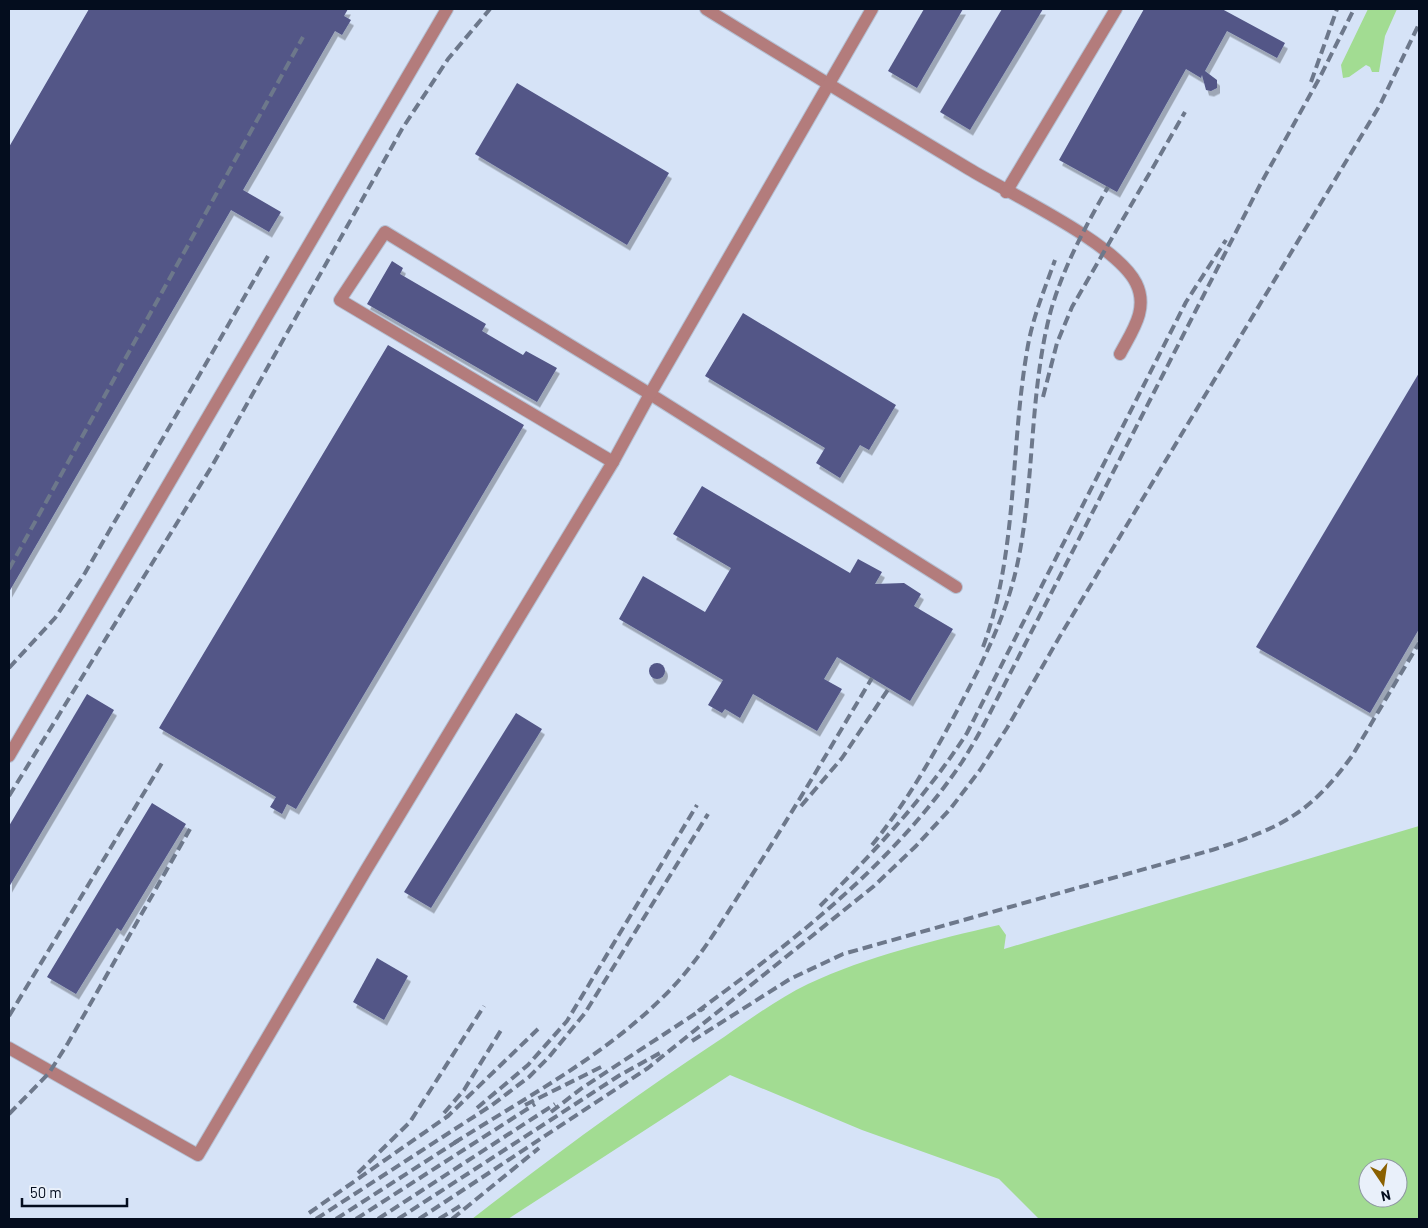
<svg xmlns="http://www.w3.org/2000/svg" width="1428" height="1228" viewBox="0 0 1428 1228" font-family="Barlow,sans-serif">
<defs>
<filter id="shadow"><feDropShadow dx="3" dy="5.5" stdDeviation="0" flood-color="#0004"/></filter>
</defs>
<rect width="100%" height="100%" fill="#d6e3f7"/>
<g fill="#a2dc92" fill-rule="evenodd">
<polygon points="1368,9 1397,9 1385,36 1379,72 1372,72 1370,67 1366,65 1349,77 1343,78 1341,65"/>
<path d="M1419,826V1219H1039L999,1179L862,1130L730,1075L508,1219H472C551,1158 631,1098 715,1043C745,1023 775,1000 808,984C868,956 935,940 999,925L1006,935L1004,949ZM1368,1168H1398V1198H1368Z"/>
</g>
<g fill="#525687" filter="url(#shadow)">
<polygon points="89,9 348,9 344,16 351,20 342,35 335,31 243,190 281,212 269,232 231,210 9,592 9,147"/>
<polygon points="924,9 963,9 917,88 888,71"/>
<polygon points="1002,9 1043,9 970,130 940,112"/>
<polygon points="1144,9 1222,9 1285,43 1277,58 1227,31 1205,71 1217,80 1217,88 1211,91 1206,90 1202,75 1201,78 1186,69 1117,192 1059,160"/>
<polygon points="517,83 669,173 627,245 475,154"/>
<polygon points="392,261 403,268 400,274 486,324 482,331 523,355 526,351 557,368 537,402 367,304"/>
<polygon points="743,313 896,405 869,450 860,445 840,478 816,463 825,448 705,376"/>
<polygon points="388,345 524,425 296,809 287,804 282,814 270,807 276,797 159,728"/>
<polygon points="1419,373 1419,629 1370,713 1256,647"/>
<polygon points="702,486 850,573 858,559 882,572 875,584 904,583 921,594 914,606 953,629 910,701 837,657 824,679 842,689 817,731 753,694 740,718 725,709 722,713 708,705 723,680 619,619 643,576 705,612 731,568 673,534"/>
<circle cx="657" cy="671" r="8"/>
<polygon points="87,694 114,710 9,887 9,826"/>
<polygon points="516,713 542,729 431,908 404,892"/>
<polygon points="152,803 186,824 121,931 117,928 76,994 47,977"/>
<polygon points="377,958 408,976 384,1020 353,1002"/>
</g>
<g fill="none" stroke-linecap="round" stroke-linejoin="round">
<g stroke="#b4c1d4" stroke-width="14">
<g id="minor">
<path d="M706,9C793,63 881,116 969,169C1010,194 1116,243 1136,283C1149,309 1132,331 1120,354"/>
<polyline points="1006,192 1116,9"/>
<polyline points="613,462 340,300 385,232 650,394 956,587"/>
<polyline points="9,756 447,9"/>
<polyline points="9,1048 198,1155 366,870 613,462 650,394 872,9"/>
</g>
</g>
<use href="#minor" stroke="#b37c7c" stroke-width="12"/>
<g stroke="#6d788b" stroke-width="4" stroke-dasharray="10 5" stroke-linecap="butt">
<polyline points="1311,82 1337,9"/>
<polyline points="1043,397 1057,343 1072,307 1185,112"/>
<polyline points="9,569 303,37"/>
<path d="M983,647C1018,552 1010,450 1027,351C1032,319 1044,291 1055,260"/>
<polyline points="9,668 55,618 85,573 268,256"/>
<polyline points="9,796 212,466 402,129 448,59 490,9"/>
<polyline points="801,806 842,758 889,688"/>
<path d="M872,845C907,802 933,756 959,707C984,660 1007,614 1018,561C1035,479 1029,392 1051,310C1064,266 1085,227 1108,187"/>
<path d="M820,906C874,852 925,798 967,733L1186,302L1226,240"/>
<path d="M698,1011C795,940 894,863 962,762C974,743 985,723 995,703L1260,185L1320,77L1354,9"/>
<polyline points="9,1016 162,763"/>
<path d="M692,1041L790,979L843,954L1212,850C1280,828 1309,815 1352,756L1419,643"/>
<polyline points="525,1105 605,1065"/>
<polyline points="477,1108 528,1065 567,1021 697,805"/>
<polyline points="551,1112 582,1088 704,1008"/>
<polyline points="444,1113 464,1090 503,1027"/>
<polyline points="9,1114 49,1073 68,1043 190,829"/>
<path d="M454,1143C523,1099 601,1058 661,999C695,967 719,926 744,887C789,819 830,748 872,678"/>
<polyline points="358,1173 410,1122 484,1006"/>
<polyline points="309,1213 448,1116 538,1029"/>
<polyline points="316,1219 492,1105 529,1077 549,1057 585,1013 708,814"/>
<polyline points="336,1219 459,1140"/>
<polyline points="356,1219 535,1104"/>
<polyline points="378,1219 555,1104"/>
<polyline points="398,1219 620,1075 660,1053"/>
<polyline points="419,1219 648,1068 874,886 916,846 951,808 980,770 1007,728 1060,636 1380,105 1419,24"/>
<polyline points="439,1219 460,1206"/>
<polyline points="452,1219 539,1148"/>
</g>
</g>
<rect width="1428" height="1228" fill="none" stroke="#040d1e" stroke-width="20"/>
<g transform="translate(1383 1183) rotate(167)"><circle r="24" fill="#e9f0fa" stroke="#8d95a2"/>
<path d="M0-4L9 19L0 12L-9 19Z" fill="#8a6000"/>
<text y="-8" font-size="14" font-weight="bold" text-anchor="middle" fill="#040d1e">N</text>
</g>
<path d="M22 1198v8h105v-8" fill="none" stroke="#040d1e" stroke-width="2.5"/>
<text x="30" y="1198" font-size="15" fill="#040d1e" stroke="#e9f0fa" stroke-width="4" paint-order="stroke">50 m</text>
</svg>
